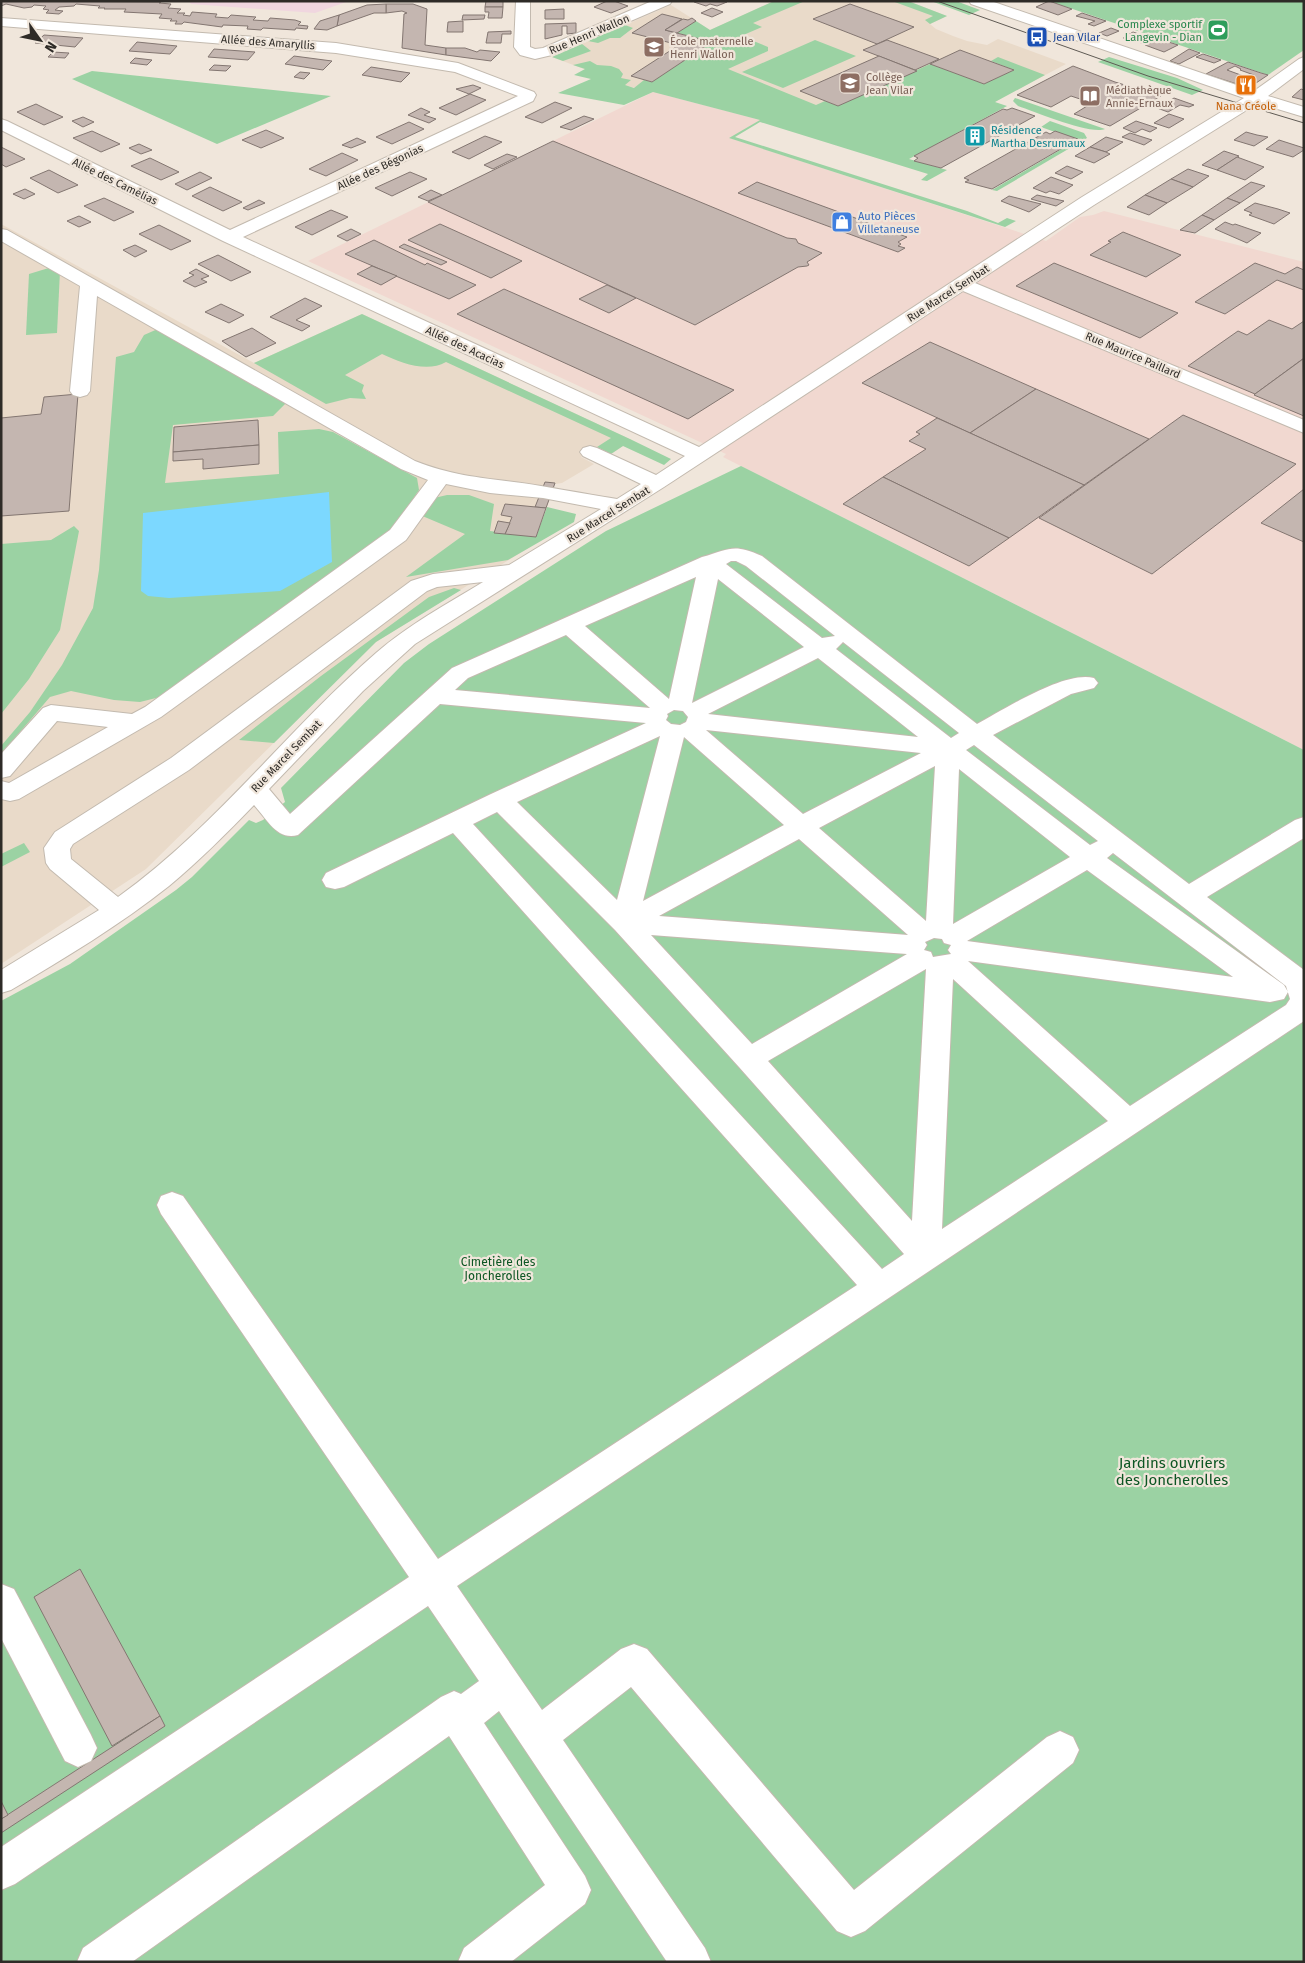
<svg xmlns="http://www.w3.org/2000/svg" width="1305" height="1963" viewBox="0 0 1305 1963" font-family="'Fira Sans',sans-serif">
<rect width="100%" height="100%" fill="#f0e6db"/>
<polygon fill="#f0d6df" points="189,1 349,1 315,13 191,4"/>
<polygon fill="#f1d8d0" points="653,92 761,120 730,138 1046,241 1080,217 1093,215 1104,211 1304,262 1304,750 723,457 726,454 308,261"/>
<g fill="#e9dac9">
<polygon points="774,1 908,1 947,16 930,24 936,29 953,36 967,41 987,45 998,39 1066,64 893,156 692,101 592,78 600,75 552,57 671,5 710,30"/>
<polygon points="1,224 254,363 362,314 632,440 611,454 597,447 581,457 594,464 562,483 555,484 533,545 376,642 146,869 1,964"/>
</g>
<g fill="#9bd2a3">
<polygon points="774,1 805,1 753,23 762,27 741,36 768,47 768,51 728,69 816,105 825,101 838,106 930,64 984,84 1014,70 991,61 998,57 1045,75 995,102 1007,106 909,159 947,170 927,181 921,180 928,174 760,122 735,137 967,211 998,223 1007,218 1016,221 1005,227 729,138 760,120 653,92 624,105 558,93 591,79 574,75 585,69 573,65 590,61 597,65 611,66 619,69 623,74 621,78 631,80 625,85 634,88 644,80 652,82 712,42 677,33 696,21 710,30"/>
<polygon points="892,1 908,1 947,16 930,24 925,20 933,16"/>
<polygon points="931,1 956,1 980,10 969,15"/>
<polygon points="1049,1 1304,1 1304,50 1268,75"/>
<polygon points="625,25 633,28 620,38 610,38 598,43 588,41"/>
<polygon points="815,40 856,56 783,88 742,72"/>
<polygon points="582,44 591,51 563,61 552,57"/>
<polygon points="1109,57 1177,78 1203,90 1192,95 1098,62"/>
<polygon points="92,71 331,96 217,144 72,79"/>
<path d="M1015,98L1105,129C1090,135 1036,112 1018,106L1013,101Z"/>
<polygon points="1050,121 1084,133 1087,138 997,191 992,190 1077,140 1041,127"/>
<polygon points="52,267 60,271 57,333 26,335 29,274"/>
<path d="M362,314L632,440L671,459L664,465L623,446L611,454L597,447L611,438L446,362C427,373 401,363 382,354L345,375L364,385L362,391L366,399L350,398L326,404L254,363Z"/>
<polygon points="160,328 286,403 273,416 173,425 165,483 279,474 278,432 319,429 333,432 417,478 419,490 387,538 172,694 140,702 114,700 71,691 50,697 1,754 1,746 30,712 62,665 93,608 99,570 116,357 134,352 144,335"/>
<polygon points="741,466 1304,750 1304,1962 1,1962 1,1001 70,964 176,890 192,877 249,820 256,823 263,820 285,802 281,788 404,663 429,644 606,531"/>
<polygon points="447,495 469,495 494,504 490,531 536,537 547,507 576,514 574,522 508,560 406,577 465,534 420,515 430,499"/>
<polygon points="74,526 79,531 60,630 29,679 1,714 1,544 51,540"/>
<polygon points="454,588 461,590 376,642 274,743 239,740 321,676 429,597"/>
<polygon points="24,843 30,852 1,867 1,854"/>
</g>
<polygon fill="#7cd8ff" points="329,492 332,562 280,591 169,598 148,596 141,591 143,513"/>
<g fill="#c4b6b0" stroke="#837671" fill-rule="evenodd">
<polygon points="1,1 161,2 159,3 171,4 168,8 181,9 177,13 185,13 183,15 190,16 192,12 217,14 215,17 228,18 231,15 256,17 253,20 268,21 270,18 295,20 301,22 298,25 308,26 307,29 296,28 295,30 263,28 261,30 247,29 248,26 223,25 222,27 184,22 182,24 175,24 177,21 170,21 172,19 159,18 162,14 124,12 126,9 104,9 105,8 98,8 100,6 76,4 74,6 59,7 55,10 63,11 59,14 46,13 49,10 43,9 46,6 34,5 32,7 24,8 6,4 1,6"/>
<polygon points="486,1 503,1 503,7 485,7"/>
<polygon points="607,1 614,1 628,6 611,13 594,7"/>
<polygon points="1049,1 1072,9 1058,15 1036,7"/>
<polygon points="694,2 695,1 727,2 717,6 710,4 706,6"/>
<polygon points="386,4 413,4 427,9 425,45 446,48 446,55 402,48 404,14 407,13 402,11 386,13"/>
<polygon points="386,4 386,13 374,13 337,26 339,15 367,5"/>
<polygon points="850,4 914,27 877,44 813,19"/>
<polygon points="485,7 503,7 502,18 488,18 489,12 485,12"/>
<polygon points="712,8 723,12 712,17 701,13"/>
<polygon points="564,9 564,19 545,19 545,10"/>
<polygon points="1082,13 1106,21 1094,26 1088,24 1095,21 1076,16"/>
<polygon points="662,14 682,19 665,30 712,42 652,82 631,76 679,45 632,33"/>
<polygon points="339,15 337,26 327,30 314,29 320,21"/>
<polygon points="463,15 485,15 484,19 462,20"/>
<polygon points="692,18 696,21 677,33 665,30 683,19 688,20"/>
<polygon points="463,21 463,32 447,32 448,22"/>
<polygon points="576,23 576,33 567,34 567,26 562,26 562,35 545,39 545,24"/>
<polygon points="1111,28 1119,31 1107,36 1099,33"/>
<polygon points="511,31 511,34 502,34 501,43 486,43 488,32"/>
<polygon points="1133,32 1150,38 1142,43 1123,38"/>
<polygon points="44,35 83,38 75,47 35,43"/>
<polygon points="1159,39 1178,45 1164,52 1145,45"/>
<polygon points="887,40 939,59 915,70 863,50"/>
<polygon points="137,42 177,46 170,54 129,51"/>
<polygon points="446,48 465,48 477,52 480,50 500,52 491,61 446,55"/>
<polygon points="214,49 255,52 248,60 208,57"/>
<polygon points="1189,49 1200,53 1179,64 1170,61"/>
<polygon points="960,50 984,59 1014,70 984,84 930,64"/>
<polygon points="53,52 69,53 65,58 48,57"/>
<polygon points="1203,54 1221,60 1214,63 1196,57"/>
<polygon points="294,56 332,61 323,70 285,64"/>
<polygon points="879,56 917,71 838,106 800,91"/>
<polygon points="135,58 152,60 147,65 130,63"/>
<path d="M1228,62L1261,73L1268,75L1250,87H1246L1206,74ZM1235,66L1241,69L1240,70L1254,75L1249,78L1227,70Z"/>
<polygon points="214,65 231,66 226,71 209,70"/>
<polygon points="1073,66 1115,82 1161,96 1110,126 1074,114 1092,103 1071,96 1051,107 1017,95"/>
<polygon points="371,67 410,73 401,82 362,75"/>
<polygon points="300,72 310,73 304,79 294,77"/>
<polygon points="473,85 481,88 469,94 456,89"/>
<polygon points="1301,89 1304,90 1304,100 1292,97"/>
<polygon points="470,94 486,100 456,115 439,108"/>
<polygon points="1174,98 1194,105 1189,107 1180,105 1168,112 1157,108"/>
<polygon points="555,102 572,108 542,123 525,117"/>
<polygon points="36,104 50,111 63,117 44,125 17,112"/>
<polygon points="421,108 430,112 424,115 436,119 429,123 408,115"/>
<polygon points="1012,108 1035,116 941,168 914,161 918,158 914,156 1003,109 1007,110"/>
<polygon points="1169,114 1184,119 1169,128 1154,123"/>
<polygon points="584,116 594,119 571,130 560,127"/>
<polygon points="83,117 94,122 83,127 72,121"/>
<polygon points="1136,121 1157,128 1150,132 1142,129 1135,133 1123,128"/>
<polygon points="409,122 424,129 392,144 376,137"/>
<polygon points="266,130 284,138 261,148 242,140"/>
<polygon points="92,131 120,144 101,152 73,138"/>
<polygon points="1055,131 1078,139 992,189 965,182 969,180 964,178 1046,132 1050,134"/>
<polygon points="1246,132 1257,135 1268,137 1254,146 1234,140"/>
<polygon points="1130,133 1152,140 1144,145 1122,137"/>
<polygon points="485,136 502,142 469,159 452,152"/>
<polygon points="1106,137 1123,142 1106,152 1090,147"/>
<polygon points="357,138 366,142 351,148 342,145"/>
<polygon points="1279,140 1304,148 1304,150 1293,157 1266,149"/>
<polygon points="553,141 787,238 796,239 798,243 822,253 807,262 809,265 807,266 798,267 695,325 428,202"/>
<polygon points="139,144 152,150 141,154 129,148"/>
<polygon points="1,147 25,159 6,167 1,164"/>
<polygon points="1090,147 1106,152 1110,154 1094,163 1075,156"/>
<polygon points="1224,151 1239,156 1217,170 1202,165"/>
<polygon points="342,153 358,160 326,176 309,169"/>
<polygon points="507,154 517,157 493,169 484,165"/>
<polygon points="1237,157 1264,167 1245,180 1217,170"/>
<polygon points="150,158 179,172 161,180 131,166"/>
<polygon points="1067,166 1083,172 1071,179 1055,173"/>
<polygon points="1188,169 1209,176 1193,187 1171,179"/>
<polygon points="49,170 78,185 58,193 30,178"/>
<polygon points="200,172 212,178 187,190 175,184"/>
<polygon points="410,172 427,179 392,196 375,188"/>
<polygon points="1051,177 1073,185 1059,194 1050,191 1046,193 1033,188"/>
<polygon points="1171,179 1193,187 1167,203 1145,195"/>
<polygon points="757,182 907,237 898,242 901,244 898,246 905,248 898,252 738,193"/>
<polygon points="1251,182 1265,186 1240,203 1227,198"/>
<polygon points="210,187 242,202 223,211 192,196"/>
<polygon points="25,189 35,194 24,199 13,194"/>
<polygon points="431,190 442,195 428,201 418,197"/>
<polygon points="1037,195 1064,201 1056,206 1031,199"/>
<polygon points="1145,195 1167,203 1149,215 1127,207"/>
<polygon points="1009,196 1041,204 1029,212 1001,201"/>
<polygon points="104,198 134,212 114,221 84,206"/>
<polygon points="1227,198 1240,203 1214,220 1202,215"/>
<polygon points="259,200 265,203 248,210 243,208"/>
<polygon points="1255,203 1278,209 1290,213 1274,224 1249,215 1252,213 1244,210"/>
<polygon points="331,210 348,217 312,235 295,227"/>
<polygon points="1202,215 1214,220 1195,233 1180,230"/>
<polygon points="79,216 91,222 79,227 67,221"/>
<polygon points="1225,222 1233,225 1235,224 1261,233 1247,243 1215,229"/>
<polygon points="440,224 522,261 491,278 408,240"/>
<polygon points="159,225 191,241 171,250 139,234"/>
<polygon points="351,229 361,234 347,241 337,236"/>
<polygon points="1123,232 1181,255 1146,277 1090,255 1111,242 1108,241"/>
<polygon points="374,240 425,265 427,263 476,285 449,299 345,254"/>
<polygon points="404,244 447,262 441,265 399,247"/>
<polygon points="135,245 147,251 135,257 123,250"/>
<polygon points="218,255 251,272 231,281 198,264"/>
<polygon points="1054,263 1178,313 1140,338 1016,286"/>
<polygon points="1255,263 1285,274 1297,267 1304,270 1304,290 1277,280 1225,314 1195,302"/>
<polygon points="372,266 397,276 381,285 357,274"/>
<polygon points="196,269 209,276 201,279 207,282 195,287 183,281 194,275 189,273"/>
<polygon points="607,285 636,298 609,313 579,299"/>
<polygon points="504,289 556,312 734,390 688,419 457,314"/>
<polygon points="305,298 322,306 296,320 310,326 302,331 270,317"/>
<polygon points="221,304 244,315 229,323 205,312"/>
<polygon points="1269,320 1292,329 1304,321 1304,358 1255,394 1188,366 1238,331 1247,335"/>
<polygon points="252,328 276,343 246,357 222,341"/>
<polygon points="930,342 1036,389 970,433 862,383"/>
<polygon points="1303,359 1304,416 1254,395 1255,394"/>
<polygon points="1036,389 1149,439 1084,485 970,433"/>
<polygon points="78,394 69,511 1,516 1,418 41,414 44,397"/>
<polygon points="1183,415 1296,464 1152,574 1039,518"/>
<polygon points="937,418 970,433 1084,485 1009,538 883,477 926,449 909,441 920,434 916,432"/>
<polygon points="258,420 259,445 173,452 174,427"/>
<polygon points="259,445 259,464 203,469 203,459 173,461 173,452"/>
<polygon points="883,477 1009,538 969,566 843,504"/>
<polygon points="545,482 555,483 546,508 535,507"/>
<polygon points="1304,489 1304,542 1261,523"/>
<polygon points="505,504 546,508 536,537 505,534 512,517 501,515"/>
<polygon points="498,521 510,523 505,534 494,533"/>
<polygon points="80,1569 160,1716 112,1746 34,1597"/>
<polygon points="160,1716 165,1726 1,1833 1,1819"/>
<polygon points="1,1801 8,1815 1,1819"/>
</g>
<g fill="none" stroke-linecap="round" stroke-linejoin="round">
<g stroke="#c3baaf" stroke-width="2">
<g id="minor">
<polygon points="516,1 530,1 530,47 535,49 543,48 652,1 672,1 670,4 552,55 535,59 520,55 514,47"/>
<path d="M969,1H991L1254,91L1299,59L1304,57V69L1268,96L1304,107V117L1258,103L1094,205L975,283L1304,420V433L963,291L664,487L415,644L363,691L269,789L290,814L452,668L702,557C730,549 733,543 762,556L977,724C1005,709 1065,670 1094,678L1098,683L1094,688L1071,694L993,735L1189,884L1295,820L1304,817V838L1207,897L1304,970V1021L457,1586L542,1710L621,1649L634,1644L647,1649L854,1890L1047,1737L1060,1731L1073,1737L1079,1750L1073,1763L865,1931L851,1937L837,1931L631,1687L563,1740L705,1948L711,1962H667L499,1711L484,1723L585,1876L591,1890L585,1904L511,1962H458L464,1948L545,1885L449,1736L132,1962H77L83,1948L441,1697L454,1691L461,1694L479,1681L428,1606L15,1884L1,1890V1847L409,1577L161,1214L157,1205L161,1196L172,1192L183,1196L438,1559L857,1285L453,833L344,887L335,889L326,887L322,880L326,873L491,794L646,723L440,704L298,835C277,841 267,819 254,805C227,833 199,861 169,886C120,925 65,958 11,990L1,993V970L99,910L50,869L46,863L44,848L55,832L171,758L411,581L433,574L509,565L601,509L543,498L490,493L446,484L406,540L161,717L19,799L10,801L1,799V781L9,783L108,727L57,721L10,776L1,778V754L43,708L51,705L132,714L145,707L390,530L428,480L401,469L97,296L90,391L87,395L80,397L73,395L70,391L80,286L1,241V229L7,230L415,461C461,479 494,478 541,486C565,490 591,495 617,499L641,484L583,456L580,452L583,448L590,446L597,448L656,475L685,456L223,241L1,130V119L7,121L230,230L518,96L455,72L336,53L1,26V18L336,43L458,63L534,92L536,95L533,101L243,237L699,447L1082,197L1244,98L971,4ZM731,561H736L746,566L835,636L822,638L726,564ZM696,577L669,699L585,626ZM718,579L804,647L692,703ZM483,582C447,604 408,625 376,653C286,731 216,827 118,897L71,859L70,849L73,844L189,770L427,591L437,587ZM566,635L650,708L455,690L468,678ZM843,642L959,733L951,738L836,649ZM818,658L918,737L708,714ZM674,710L683,711L688,717L686,722L680,725L671,724L666,720L668,716L667,714ZM706,730L921,753L803,814ZM660,736L617,900L517,802ZM684,737L784,825L643,901ZM974,745L1098,841L1090,845L966,750ZM935,766L926,921L819,828ZM959,769L1070,857L953,924ZM497,812L615,930L739,1067L904,1254L882,1269L473,824ZM799,839L908,935L659,916ZM1113,853L1286,986L1290,999L1286,1005L1130,1106L968,961L1270,1002L1284,999L1288,992L1284,985L1107,858ZM1087,870L1233,977L967,941ZM651,935L907,954L752,1044ZM934,938L942,939L944,943L951,945L948,950L951,954L933,957L931,952L924,950L927,945L925,942ZM926,969L912,1221L768,1061ZM953,979L1108,1121L942,1229Z"/>
<polygon points="1,1584 14,1589 91,1735 97,1748 91,1761 78,1767 65,1761 1,1638"/>
</g>
</g>
<use href="#minor" fill="#fff" fill-rule="evenodd"/>
<polyline stroke="#5f5a54" stroke-width="1" points="937,1 1148,76 1304,123"/>
</g>
<defs>
<g id="stadium-square" transform="scale(1.125)"><rect x="-9" y="-9" width="18" height="18" rx="4" fill="#2e9e5b" stroke="#f0e6db"/><path d="M0-5a6.5 5 0 1 0 0 10a6.5 5 0 1 0 0-10ZM-3.5-1.8h7v3.6h-7Z" fill="#fff"/></g>
<g id="bus-square" transform="scale(1.125)"><rect x="-9" y="-9" width="18" height="18" rx="4" fill="#1a4fb4" stroke="#f0e6db"/><path d="M-5-6H5V4H4V6H2V4H-2V6H-4V4H-5ZM-3.5-4V0h7V-4ZM-3.5 1.2v1.5H-2V1.2ZM2 1.2v1.5H3.5V1.2Z" fill="#fff"/></g>
<g id="school-square" transform="scale(1.125)"><rect x="-9" y="-9" width="18" height="18" rx="4" fill="#8d6e63" stroke="#f0e6db"/><path d="M0-5L7-2L0 1L-7-2ZM-4 1L0 2.5L4 1V4Q0 6-4 4Z" fill="#fff"/></g>
<g id="restaurant-square" transform="scale(1.125)"><rect x="-9" y="-9" width="18" height="18" rx="4" fill="#e8710a" stroke="#f0e6db"/><path d="M-5-6h1v4h1v-4h1v4h1v-4h1v5L-1.5 .5V6h-2V.5L-5-1ZM5-6V6H3V1.5H1.5Q1.5-4 5-6Z" fill="#fff"/></g>
<g id="library-square" transform="scale(1.125)"><rect x="-9" y="-9" width="18" height="18" rx="4" fill="#8d6e63" stroke="#f0e6db"/><path d="M-6-4Q-3-5.5-.7-3.5V5Q-3 3-6 4ZM6-4Q3-5.5 .7-3.5V5Q3 3 6 4Z" fill="#fff"/></g>
<g id="building-square" transform="scale(1.125)"><rect x="-9" y="-9" width="18" height="18" rx="4" fill="#0f9aa8" stroke="#f0e6db"/><path d="M-4-6H4V6H1V3H-1V6H-4ZM-2.5-4.3h1.7v1.8h-1.7ZM.8-4.3h1.7v1.8H.8ZM-2.5-1h1.7V.8h-1.7ZM.8-1h1.7V.8H.8Z" fill="#fff"/></g>
<g id="shop-square" transform="scale(1.125)"><rect x="-9" y="-9" width="18" height="18" rx="4" fill="#3f7fe0" stroke="#f0e6db"/><path d="M-5-2.5h2.3a2.7 3.5 0 0 1 5.4 0H5L5.5 6h-11ZM-1.5-2.5h3a1.5 2.3 0 0 0-3 0Z" fill="#fff"/></g>
</defs>
<g fill-rule="evenodd">
<use href="#stadium-square" x="1218" y="30"/>
<use href="#bus-square" x="1037" y="37"/>
<use href="#school-square" x="654" y="47"/>
<use href="#school-square" x="850" y="83"/>
<use href="#restaurant-square" x="1246" y="85"/>
<use href="#library-square" x="1090" y="96"/>
<use href="#building-square" x="975" y="136"/>
<use href="#shop-square" x="842" y="222"/>
</g>
<g text-anchor="middle" stroke-width="4.5" stroke-linejoin="round" paint-order="stroke">
<g font-size="11" fill="#27864d" stroke="#f0e6db" text-anchor="end">
<text x="1202" y="28">Complexe sportif<tspan x="1202" dy="13">Langevin - Dian</tspan></text>
</g>
<g font-size="11" fill="#2e2b27" stroke="#f0e6db">
<text transform="translate(589 34) rotate(-23)" y="4">Rue Henri Wallon</text>
<text transform="translate(268 42) rotate(4)" y="4">Allée des Amaryllis</text>
<text transform="translate(380 167) rotate(-25)" y="4">Allée des Bégonias</text>
<text transform="translate(115 181) rotate(26)" y="4">Allée des Camélias</text>
<text transform="translate(948 293) rotate(-33)" y="4">Rue Marcel Sembat</text>
<text transform="translate(465 347) rotate(25)" y="4">Allée des Acacias</text>
<text transform="translate(1133 355) rotate(23)" y="4">Rue Maurice Paillard</text>
<text transform="translate(608 514) rotate(-32)" y="4">Rue Marcel Sembat</text>
<text transform="translate(286 756) rotate(-46)" y="4">Rue Marcel Sembat</text>
</g>
<g font-size="11" fill="#164399" stroke="#f0e6db" text-anchor="start">
<text x="1053" y="41">Jean Vilar</text>
</g>
<g font-size="11" fill="#785e54" stroke="#f0e6db" text-anchor="start">
<text x="670" y="45">École maternelle<tspan x="670" dy="13">Henri Wallon</tspan></text>
<text x="866" y="81">Collège<tspan x="866" dy="13">Jean Vilar</tspan></text>
<text x="1106" y="94">Médiathèque<tspan x="1106" dy="13">Annie-Ernaux</tspan></text>
</g>
<g font-size="11" fill="#c56008" stroke="#f0e6db">
<text x="1246" y="110">Nana Créole</text>
</g>
<g font-size="11" fill="#0d838f" stroke="#f0e6db" text-anchor="start">
<text x="991" y="134">Résidence<tspan x="991" dy="13">Martha Desrumaux</tspan></text>
</g>
<g font-size="11" fill="#366cbe" stroke="#f0e6db" text-anchor="start">
<text x="858" y="220">Auto Pièces<tspan x="858" dy="13">Villetaneuse</tspan></text>
</g>
<g font-size="12" fill="#0c5623" stroke="#f0e6db">
<text x="498" y="1266">Cimetière des<tspan x="498" dy="14">Joncherolles</tspan></text>
</g>
<g font-size="15" fill="#0c5623" stroke="#f0e6db">
<text x="1172" y="1468">Jardins ouvriers<tspan x="1172" dy="17">des Joncherolles</tspan></text>
</g>
</g>
<rect width="1305" height="1963" fill="none" stroke="#2e2b27" stroke-width="5"/>
<g transform="translate(40 40) rotate(123)" stroke="#f0e6db" stroke-width="4" paint-order="stroke">
<path d="M0-4L9 19L0 12L-9 19Z" fill="#2e2b27"/>
<text y="-8" font-size="14" font-weight="bold" text-anchor="middle" fill="#2e2b27">N</text>
</g>
</svg>
